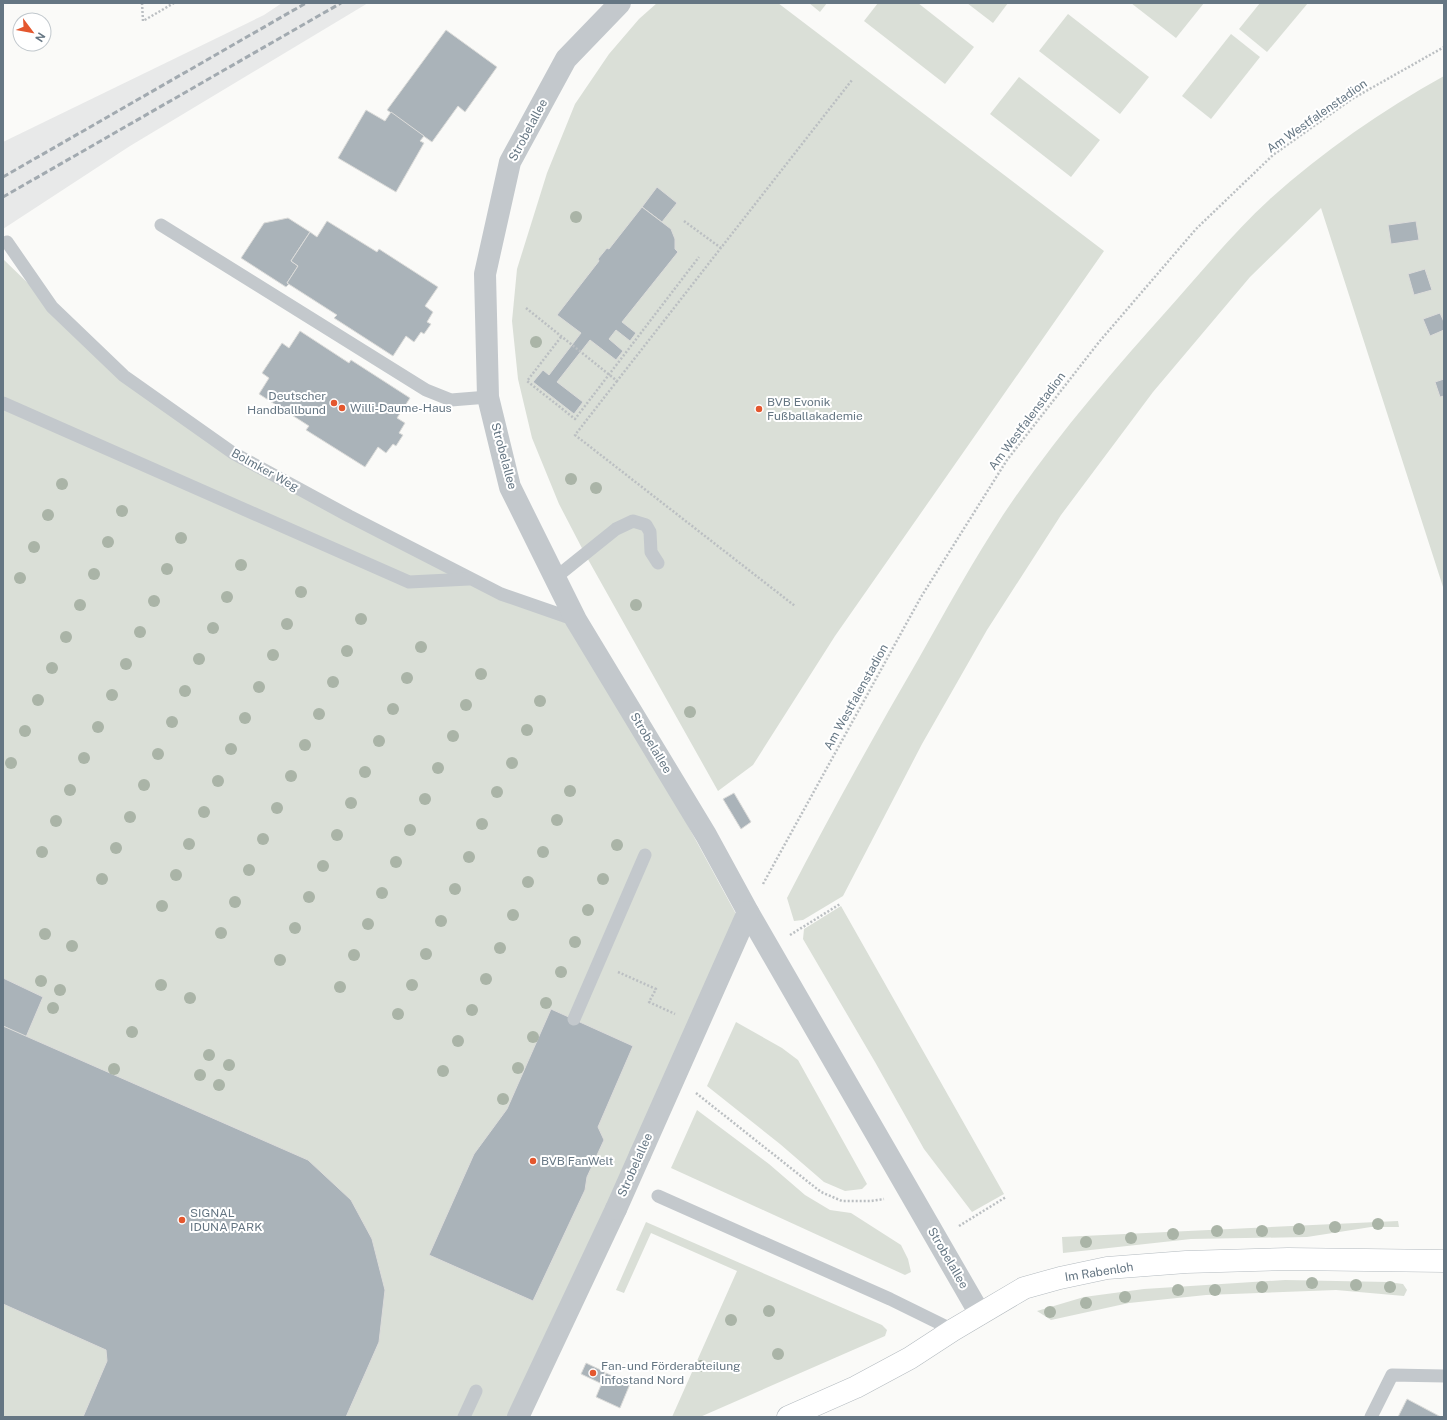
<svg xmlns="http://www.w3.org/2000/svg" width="1447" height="1420" viewBox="0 0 1447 1420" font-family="'Public Sans',sans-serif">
<rect width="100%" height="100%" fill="#fafaf8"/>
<polygon fill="#e8e9e9" points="282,3 368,3 130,146 3,229 3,142 264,15"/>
<g fill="#dadfd7">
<polygon points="657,3 778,3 1104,251 835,636 753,765 718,791 585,554 559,504 532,438 518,379 512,321 517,269 547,173 575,104 609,54 639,19"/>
<polygon points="809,3 827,3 820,12"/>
<polygon points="878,3 918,3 974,47 945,84 864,21"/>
<polygon points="967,3 1008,3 993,23"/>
<polygon points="1131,3 1204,3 1176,38"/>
<polygon points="1260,3 1308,3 1267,52 1239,29"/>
<polygon points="1068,14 1149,77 1120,114 1039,51"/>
<polygon points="1231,34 1260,57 1211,119 1182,96"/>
<path d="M1444,76V590L1321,208L1250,277L1153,392L1061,515L987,630L922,744L843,896L803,920L794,921L787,898C829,817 873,737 919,658C946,610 973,561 1003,515C1053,440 1111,373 1171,306C1203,270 1234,232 1269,200C1322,152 1381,111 1444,76Z"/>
<polygon points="1019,77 1100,140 1071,177 990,114"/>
<polygon points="3,259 124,376 258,467 501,594 576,620 742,925 521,1417 3,1417"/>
<polygon points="841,906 1004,1194 972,1212 924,1149 875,1062 803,939 804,929"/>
<polygon points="736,1022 782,1048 798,1060 867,1184 862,1189 845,1191 824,1182 780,1144 707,1086"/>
<polygon points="697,1110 769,1164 805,1195 830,1210 851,1213 901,1245 908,1259 911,1272 905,1275 671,1168"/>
<polygon points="1398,1221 1399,1227 1371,1227 1307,1237 1191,1239 1063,1253 1062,1237"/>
<polygon points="646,1222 882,1325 887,1330 885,1336 700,1417 672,1417 737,1271 651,1233 624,1293 616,1290"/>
<polygon points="1285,1280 1388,1282 1403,1284 1407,1290 1404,1296 1336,1290 1206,1295 1129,1303 1051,1320 1037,1311 1084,1297 1144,1289"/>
</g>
<g fill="#aab3b9" stroke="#dcdcda">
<polygon points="446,30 497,67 465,112 458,106 432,142 387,110"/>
<polygon points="366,110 385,121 391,112 424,136 420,141 424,143 396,192 338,158"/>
<polygon points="657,187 677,203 662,222 642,207"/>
<polygon points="642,207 671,229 675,239 675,249 678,252 622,322 636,333 630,341 616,330 609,339 623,351 616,360 590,340 557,382 583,402 574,414 533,382 543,370 549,375 581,333 557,315 599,261 598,259 607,248 609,249"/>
<polygon points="288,218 310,232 291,261 298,266 287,283 289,284 286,287 241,258 264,223"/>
<polygon points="327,221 377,252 379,249 438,287 425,306 433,312 427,322 431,324 424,334 421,332 414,342 406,336 393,356 334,318 337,315 287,283 298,266 291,261 310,232 317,237"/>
<polygon points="1416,221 1419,240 1391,244 1388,225"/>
<polygon points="1425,269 1432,290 1414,295 1408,274"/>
<polygon points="1440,313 1444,322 1444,330 1430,336 1423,319"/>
<polygon points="300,331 349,363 351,360 410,398 397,418 405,423 399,433 403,435 396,446 393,444 386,453 378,447 365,467 306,430 309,426 259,394 269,378 262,373 282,343 289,348"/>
<polygon points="1444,379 1444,396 1440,397 1435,382"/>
<polygon points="734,793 751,822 741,829 723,799"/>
<polygon points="3,978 43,997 26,1037 3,1026"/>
<polygon points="551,1009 633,1046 598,1127 604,1140 587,1177 585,1190 533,1301 429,1255 474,1154 507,1109"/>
<polygon points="3,1026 308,1160 351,1200 372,1239 385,1290 379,1342 346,1417 83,1417 107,1361 106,1350 3,1304"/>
<polygon points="586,1363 605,1372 600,1383 581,1374"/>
<polygon points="606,1373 630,1384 620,1408 596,1397"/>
<polygon points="1407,1399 1441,1417 1398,1417"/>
</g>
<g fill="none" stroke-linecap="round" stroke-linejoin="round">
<g stroke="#b3babf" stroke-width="23">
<polyline id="secondary" points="788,1417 856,1387 910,1358 953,1330 1024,1288 1060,1278 1107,1268 1186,1262 1288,1259 1444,1261"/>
</g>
<g stroke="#bbbfc2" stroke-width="2.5" stroke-dasharray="2 2" stroke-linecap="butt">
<polyline points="142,3 143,21 174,3"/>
<polyline points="684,221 721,248"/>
<polyline points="526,308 617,381 852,80"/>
<polyline points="561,337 527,381 575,419 699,257"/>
<polyline points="617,381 575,435 795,606"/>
<polyline points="763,884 921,597 1007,460 1099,342 1196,229 1273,155 1352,99 1444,47"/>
<polyline points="790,935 840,904"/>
<polyline points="618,972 656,989 649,1002 675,1014"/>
<polyline points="696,1093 821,1192 842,1201 871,1201 884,1199"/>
<polyline points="959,1226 1006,1197"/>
</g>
<g stroke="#c3c8cc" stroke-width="13">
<polyline points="161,225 426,390 451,400 488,397"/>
<polyline points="7,242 52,307 124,376 233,453 349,516 501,594 576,620"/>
<polyline points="3,403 409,582 469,579"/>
<polyline points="555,578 616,529 633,521 646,525 650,532 651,552 658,563"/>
<polyline points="574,1019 645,855"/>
<polyline points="658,1196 890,1299 953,1330"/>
<polyline points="464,1417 476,1391"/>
<polyline points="1371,1417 1392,1375 1444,1376"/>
</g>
<g stroke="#c3c8cc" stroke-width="22">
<polyline points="620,3 566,59 510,162 485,274 488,397 510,487 576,620 706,835 748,912 980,1314"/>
<polyline points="640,1155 748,912"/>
<polyline points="518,1417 616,1209"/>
</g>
<use href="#secondary" stroke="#fff" stroke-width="22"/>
<g stroke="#a2aab0" stroke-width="3" stroke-dasharray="6 3" stroke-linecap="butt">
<polyline points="3,177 306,3"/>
<polyline points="3,197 341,3"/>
</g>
<polyline stroke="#c3c8cc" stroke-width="22" points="616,1209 640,1155"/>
</g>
<g fill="#aab4a7">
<circle cx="576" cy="217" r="6"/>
<circle cx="536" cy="342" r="6"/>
<circle cx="571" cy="479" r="6"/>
<circle cx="62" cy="484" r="6"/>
<circle cx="596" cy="488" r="6"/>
<circle cx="122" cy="511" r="6"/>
<circle cx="48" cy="515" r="6"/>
<circle cx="181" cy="538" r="6"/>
<circle cx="108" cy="542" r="6"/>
<circle cx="34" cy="547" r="6"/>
<circle cx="241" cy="565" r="6"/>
<circle cx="167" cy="569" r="6"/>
<circle cx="94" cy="574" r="6"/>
<circle cx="20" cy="578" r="6"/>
<circle cx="301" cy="592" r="6"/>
<circle cx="227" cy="597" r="6"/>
<circle cx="154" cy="601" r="6"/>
<circle cx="80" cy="605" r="6"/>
<circle cx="636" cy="605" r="6"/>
<circle cx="361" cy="619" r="6"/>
<circle cx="287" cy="624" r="6"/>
<circle cx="213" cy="628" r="6"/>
<circle cx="140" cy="632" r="6"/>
<circle cx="66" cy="637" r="6"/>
<circle cx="421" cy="647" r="6"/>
<circle cx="347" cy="651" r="6"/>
<circle cx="273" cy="655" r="6"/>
<circle cx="199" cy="659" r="6"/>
<circle cx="126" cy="664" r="6"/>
<circle cx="52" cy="668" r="6"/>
<circle cx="481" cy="674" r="6"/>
<circle cx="407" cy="678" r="6"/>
<circle cx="333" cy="682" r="6"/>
<circle cx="259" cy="687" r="6"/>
<circle cx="185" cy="691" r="6"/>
<circle cx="112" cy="695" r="6"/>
<circle cx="38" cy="700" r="6"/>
<circle cx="540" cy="701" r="6"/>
<circle cx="466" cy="705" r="6"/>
<circle cx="393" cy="709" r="6"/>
<circle cx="690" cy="712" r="6"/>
<circle cx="319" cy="714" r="6"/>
<circle cx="245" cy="718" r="6"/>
<circle cx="172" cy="722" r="6"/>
<circle cx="98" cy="727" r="6"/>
<circle cx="527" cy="730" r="6"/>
<circle cx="25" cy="731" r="6"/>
<circle cx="453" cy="736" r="6"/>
<circle cx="379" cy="741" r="6"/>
<circle cx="305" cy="745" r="6"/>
<circle cx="231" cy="749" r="6"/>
<circle cx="158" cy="754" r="6"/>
<circle cx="84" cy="758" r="6"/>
<circle cx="11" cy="763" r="6"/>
<circle cx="512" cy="763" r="6"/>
<circle cx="438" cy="768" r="6"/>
<circle cx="365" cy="772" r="6"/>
<circle cx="291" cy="776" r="6"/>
<circle cx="218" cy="781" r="6"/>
<circle cx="144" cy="785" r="6"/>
<circle cx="70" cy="790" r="6"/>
<circle cx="570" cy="791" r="6"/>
<circle cx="497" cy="792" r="6"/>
<circle cx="425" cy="799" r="6"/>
<circle cx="351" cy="803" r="6"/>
<circle cx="277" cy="808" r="6"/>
<circle cx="204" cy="812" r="6"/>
<circle cx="130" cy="817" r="6"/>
<circle cx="557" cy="820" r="6"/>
<circle cx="56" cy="821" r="6"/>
<circle cx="482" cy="824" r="6"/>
<circle cx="410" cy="830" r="6"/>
<circle cx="337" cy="835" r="6"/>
<circle cx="263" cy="839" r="6"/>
<circle cx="189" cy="844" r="6"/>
<circle cx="617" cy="845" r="6"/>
<circle cx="116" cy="848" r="6"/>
<circle cx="42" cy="852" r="6"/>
<circle cx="543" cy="852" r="6"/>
<circle cx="469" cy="857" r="6"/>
<circle cx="396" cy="862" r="6"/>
<circle cx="323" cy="866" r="6"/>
<circle cx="249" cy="870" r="6"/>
<circle cx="176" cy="875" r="6"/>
<circle cx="102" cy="879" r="6"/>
<circle cx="603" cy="879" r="6"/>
<circle cx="528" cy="882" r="6"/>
<circle cx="455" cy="889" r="6"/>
<circle cx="382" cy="893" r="6"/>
<circle cx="309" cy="897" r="6"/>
<circle cx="235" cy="902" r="6"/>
<circle cx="162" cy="906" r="6"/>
<circle cx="588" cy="910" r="6"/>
<circle cx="513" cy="915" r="6"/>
<circle cx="441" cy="921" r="6"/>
<circle cx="368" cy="924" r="6"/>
<circle cx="295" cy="928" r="6"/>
<circle cx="221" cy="933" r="6"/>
<circle cx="45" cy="934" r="6"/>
<circle cx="575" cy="942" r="6"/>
<circle cx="72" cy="946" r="6"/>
<circle cx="500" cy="948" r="6"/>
<circle cx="426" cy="954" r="6"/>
<circle cx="354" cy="955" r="6"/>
<circle cx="280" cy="960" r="6"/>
<circle cx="561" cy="972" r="6"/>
<circle cx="486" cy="979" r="6"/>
<circle cx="41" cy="981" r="6"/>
<circle cx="161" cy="985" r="6"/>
<circle cx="412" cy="985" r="6"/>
<circle cx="340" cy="987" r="6"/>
<circle cx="60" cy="990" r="6"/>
<circle cx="190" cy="998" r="6"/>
<circle cx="546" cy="1003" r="6"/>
<circle cx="53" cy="1008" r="6"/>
<circle cx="472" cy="1010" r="6"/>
<circle cx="398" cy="1014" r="6"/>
<circle cx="132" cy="1032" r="6"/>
<circle cx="533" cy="1037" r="6"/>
<circle cx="458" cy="1041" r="6"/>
<circle cx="209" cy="1055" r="6"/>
<circle cx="229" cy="1065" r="6"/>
<circle cx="518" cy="1068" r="6"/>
<circle cx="114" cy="1069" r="6"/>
<circle cx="443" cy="1071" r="6"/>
<circle cx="200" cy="1075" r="6"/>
<circle cx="219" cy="1085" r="6"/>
<circle cx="503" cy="1099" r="6"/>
<circle cx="1378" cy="1224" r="6"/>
<circle cx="1335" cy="1227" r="6"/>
<circle cx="1299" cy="1229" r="6"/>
<circle cx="1217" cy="1231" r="6"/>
<circle cx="1262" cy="1231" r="6"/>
<circle cx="1173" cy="1234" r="6"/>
<circle cx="1131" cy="1238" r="6"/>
<circle cx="1086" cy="1242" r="6"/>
<circle cx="1312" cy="1283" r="6"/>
<circle cx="1356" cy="1285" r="6"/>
<circle cx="1262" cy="1287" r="6"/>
<circle cx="1390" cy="1287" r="6"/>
<circle cx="1178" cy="1290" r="6"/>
<circle cx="1215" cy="1290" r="6"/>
<circle cx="1125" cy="1297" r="6"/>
<circle cx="1086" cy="1303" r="6"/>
<circle cx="769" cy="1311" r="6"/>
<circle cx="1050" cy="1312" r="6"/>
<circle cx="731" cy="1320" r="6"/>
<circle cx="778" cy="1354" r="6"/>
<circle cx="701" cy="1366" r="6"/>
</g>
<g fill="#e4572e" stroke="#fff" stroke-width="1.5">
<circle cx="334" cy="403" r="4"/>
<circle cx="342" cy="408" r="4"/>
<circle cx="759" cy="409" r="4"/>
<circle cx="533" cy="1161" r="4"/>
<circle cx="182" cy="1220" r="4"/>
<circle cx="593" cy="1373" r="4"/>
</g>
<g text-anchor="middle" stroke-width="4" stroke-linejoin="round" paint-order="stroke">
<g font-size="12" fill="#657683" stroke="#fff">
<text transform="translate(1317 116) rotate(-35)" y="4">Am Westfalenstadion</text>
<text transform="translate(528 130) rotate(-62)" y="4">Strobelallee</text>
<text transform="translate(1027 421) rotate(-53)" y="4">Am Westfalenstadion</text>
<text transform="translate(504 456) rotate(75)" y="4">Strobelallee</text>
<text transform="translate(265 470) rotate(29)" y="4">Bolmker Weg</text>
<text transform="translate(856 697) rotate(-61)" y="4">Am Westfalenstadion</text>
<text transform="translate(651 743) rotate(59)" y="4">Strobelallee</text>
<text transform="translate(635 1165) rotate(-66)" y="4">Strobelallee</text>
<text transform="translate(948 1258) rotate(60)" y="4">Strobelallee</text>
<text transform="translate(1099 1272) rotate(-9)" y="4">Im Rabenloh</text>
</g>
<g font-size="12" fill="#657683" stroke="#fff" text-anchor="start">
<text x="326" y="400" text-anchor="end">Deutscher<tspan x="326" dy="14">Handballbund</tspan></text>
<text x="767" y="406">BVB Evonik<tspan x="767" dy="14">Fußballakademie</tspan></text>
<text x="350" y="412">Willi-Daume-Haus</text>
<text x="541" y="1165">BVB FanWelt</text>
<text x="190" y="1217">SIGNAL<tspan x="190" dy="14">IDUNA PARK</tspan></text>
<text x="601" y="1370">Fan- und Förderabteilung<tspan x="601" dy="14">Infostand Nord</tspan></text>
</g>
</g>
<rect width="1447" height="1420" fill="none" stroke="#657683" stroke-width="8"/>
<g transform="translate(32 32) rotate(122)"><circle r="19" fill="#ffffff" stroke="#c1c8cd"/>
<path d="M0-3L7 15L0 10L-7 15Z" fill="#e4572e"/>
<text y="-6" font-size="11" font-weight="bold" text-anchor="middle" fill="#657683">N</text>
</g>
</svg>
